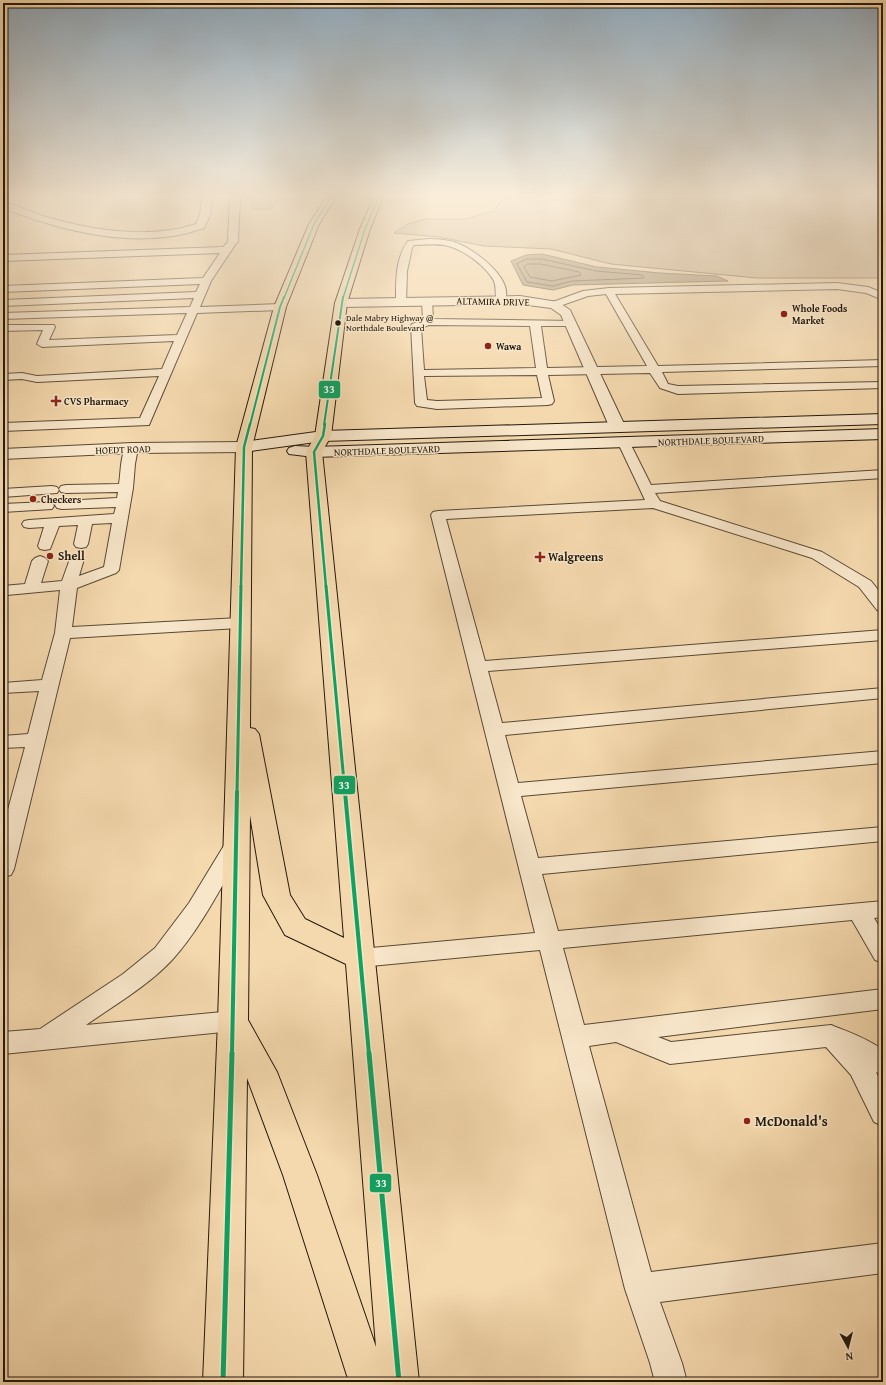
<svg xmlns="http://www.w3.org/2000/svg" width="886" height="1385" viewBox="0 0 886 1385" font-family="'Gentium Book Plus',serif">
<rect width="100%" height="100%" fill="#f5d9ae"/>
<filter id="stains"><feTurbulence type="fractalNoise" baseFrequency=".005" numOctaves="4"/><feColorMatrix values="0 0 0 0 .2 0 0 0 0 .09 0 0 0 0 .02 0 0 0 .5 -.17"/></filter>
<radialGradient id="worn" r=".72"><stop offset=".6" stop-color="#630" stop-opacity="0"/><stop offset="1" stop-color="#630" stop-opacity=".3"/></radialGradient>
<g fill="#d1b893" stroke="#7a6850">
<polygon points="252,197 284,197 271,209 252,209"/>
<polygon points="504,197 883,197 883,278 757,278 611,264 551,249 484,246 439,237 394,233 408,224 425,219 465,219 493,211"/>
</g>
<polygon fill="#ae9877" stroke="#76654d" points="542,254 597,267 660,273 717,276 728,281 573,285 553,290 523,285 511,261 526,255"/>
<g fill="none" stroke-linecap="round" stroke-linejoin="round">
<g stroke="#685842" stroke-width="1">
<polygon points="527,259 542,259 596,271 642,275 644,278 572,281 553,286 527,282 517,264"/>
<polygon points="528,264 541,264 579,272 581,275 552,281 530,277 524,267"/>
</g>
<g stroke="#584935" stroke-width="2">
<g id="lane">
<polygon points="233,239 237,242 211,281 200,307 280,304 285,307 280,310 197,313 149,425 3,431 3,423 140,418 159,376 37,382 22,379 3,380 3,374 22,373 37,376 162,369 174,341 42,347 37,344 43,330 3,331 3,325 54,325 55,327 49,340 177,335 187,313 3,319 3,313 190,307 194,298 3,306 3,300 196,292 200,284 3,292 3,286 203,278 220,253 3,261 3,255 223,247 230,240"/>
<path d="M429,239C439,239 448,240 457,243C475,250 516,280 504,302H498C494,296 497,288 494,281C486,266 464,250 448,246C437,243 425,245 414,245L412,248L407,271L406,302L405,304H397L396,302C396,281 395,259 408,241Z"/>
<path d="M837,283L868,287L883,293V300L866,293L837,289L615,294L658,366L883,360V366L662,372L668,384L678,386L883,382V388L678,394L660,388L650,373L548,375L554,401L552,404L548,405L437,409L417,406L415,403L411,326L412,324L423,320L422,301L424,299L427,298L432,301L433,319L574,321L575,323L570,326H541L547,368L647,366L606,294L588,296L554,308L549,305L550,303L583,291L609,288ZM429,325L530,326L536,368L424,370L421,328ZM537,375L542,398L437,401L427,400L424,376Z"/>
<path d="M624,439L629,440L630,443L651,485L883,470V478L655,493L660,501L822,552L871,581L883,596V612L877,610L859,587L812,558L653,508L446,519L485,661L883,630V640L488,671L502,723L883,688V698L505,735L518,783L883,751V763L521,796L538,858L883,827V841L542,874L558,931L883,901V917L874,918L883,933V963L875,960L852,920L563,948L584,1025L883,989V1009L658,1037L671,1042L831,1025C849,1032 868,1039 883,1050V1075L876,1072L883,1087V1126L874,1122L851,1075L826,1047L670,1064L616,1042L589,1046L651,1272L883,1243V1273L660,1302L682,1363L687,1382H655L650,1363L625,1289L540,950L360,967L352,965L348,958L352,951L360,949L535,933L431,515L433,512L438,511L645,500L618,443L619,440Z"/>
<path d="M132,444L137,445L138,448L135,464L133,488L119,570L116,573L77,588L72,627L239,618L245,619L247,623L245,627L239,628L70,638L14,869L11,875L3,877V828L25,747L3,748V736L28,734L39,691L3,693V683L42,680L55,633L60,590L7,595L3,594V586L25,584L32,561L35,558L40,556L45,558L48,561L41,583L62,581L71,556L76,554L81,556L84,559L79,576L104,567L112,523L92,524L88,544L86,547L81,548L76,547L74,544L78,525L59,526L50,549L45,550L40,549L38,546L44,527L29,528L24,527L22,524L24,521L29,520L114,514L116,507L62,509L57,508L55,505L57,502L62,501L117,498L118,492L66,493L61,492L59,489L61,486L66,485L119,484C121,472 120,456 127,445Z"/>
<polygon points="52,486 57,487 59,490 57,493 3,497 3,489"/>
<polygon points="47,502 52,503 54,506 52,509 3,512 3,504"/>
<path d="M235,837L242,839L246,844C223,883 202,927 172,960C149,985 113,1006 86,1025L233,1011L242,1014L245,1021L242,1028L233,1031L3,1054V1032L40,1029L123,974L155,948L189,903L228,839Z"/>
</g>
</g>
<g stroke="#584935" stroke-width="2">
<g id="street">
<path d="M202,197H212L210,215L204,228C140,251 64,232 3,208V202C19,206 34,214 50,218C94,231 152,239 196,224L200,215Z"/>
<polygon points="230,197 240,197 238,242 233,245 228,242"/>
<polygon points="520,296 558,302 570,310 625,426 622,429 617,431 612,429 609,426 561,315 551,308 520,304 341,307 337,306 335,303 337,300 341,299"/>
<polygon points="244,442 250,444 252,447 250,450 244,452 132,453 3,459 3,449 132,443"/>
</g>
</g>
<g stroke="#23190d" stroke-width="2">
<g id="secondary">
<polygon points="883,414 883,424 323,441 244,452 238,450 236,447 238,444 244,442 323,431"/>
<polygon points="883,429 883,439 314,457 289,454 287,451 289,448 295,446 314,447"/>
</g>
</g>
<g stroke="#23190d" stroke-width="2">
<path id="primary" d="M327,197H336L319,224L286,307L252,447L250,728L255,729L259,734L290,895L305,919L344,938L306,452L315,436L335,303L360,229L374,197H383L370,229L347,303L331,436L322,452L419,1382H349L283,1175L247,1078L243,1382H203L218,1021L236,447L274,307L309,224ZM250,815L263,895L285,935L346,964L376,1347L317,1175L277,1072L248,1020Z"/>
</g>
<use href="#lane" fill="#f8e6ca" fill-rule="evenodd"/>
<use href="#street" fill="#f8e6ca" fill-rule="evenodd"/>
<use href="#secondary" fill="#f8e6ca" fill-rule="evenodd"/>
<use href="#primary" fill="#f5d9ae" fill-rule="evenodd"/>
<g stroke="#f8e6ca" stroke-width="3">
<g id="bus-1-far5">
<polyline points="284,298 314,224 331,197"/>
<polyline points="343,298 365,229 379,197"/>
</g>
</g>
<g stroke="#f8e6ca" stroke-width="4">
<g id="bus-1-far4">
<polyline points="250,425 280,307 284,297"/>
<polyline points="324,425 343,297"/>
</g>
</g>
<g stroke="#f8e6ca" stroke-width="5">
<g id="bus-1-far3">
<polyline points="325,424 323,436 314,452 326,587"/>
<polyline points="241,587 244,447 250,424"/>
</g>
</g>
<g stroke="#f8e6ca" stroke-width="6">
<g id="bus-1-far2">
<polyline points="326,586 345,793"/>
<polyline points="237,793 241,586"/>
</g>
</g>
<g stroke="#f8e6ca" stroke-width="7">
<g id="bus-1-far1">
<polyline points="345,792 369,1054"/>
<polyline points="232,1054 237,792"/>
</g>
</g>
<g stroke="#f8e6ca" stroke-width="8">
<g id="bus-1">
<polyline points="369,1053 399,1382"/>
<polyline points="223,1382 232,1053"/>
</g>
</g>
<use href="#bus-1-far5" stroke="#0ea361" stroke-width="1.5"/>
<use href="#bus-1-far4" stroke="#0ea361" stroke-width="2"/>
<use href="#bus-1-far3" stroke="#0ea361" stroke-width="2.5"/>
<use href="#bus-1-far2" stroke="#0ea361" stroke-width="3"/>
<use href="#bus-1-far1" stroke="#0ea361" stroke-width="4"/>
<use href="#bus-1" stroke="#0ea361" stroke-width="5"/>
</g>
<linearGradient id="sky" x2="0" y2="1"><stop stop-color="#91a9bb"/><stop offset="0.5" stop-color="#faeedb"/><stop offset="1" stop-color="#faeedb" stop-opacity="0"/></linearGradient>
<rect width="886" height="391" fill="url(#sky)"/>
<g fill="#8f2418" stroke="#f8e6ca" stroke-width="1.5">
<circle cx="784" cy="314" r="4"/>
<circle cx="488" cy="346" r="4"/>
<path d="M54 395h4v4h4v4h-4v4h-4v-4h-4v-4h4z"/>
<circle cx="33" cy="499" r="4"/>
<circle cx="50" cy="556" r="4"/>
<path d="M538 551h4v4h4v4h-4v4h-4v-4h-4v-4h4z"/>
<circle cx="747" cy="1121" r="4"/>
</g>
<circle fill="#23190d" stroke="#f8e6ca" stroke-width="1.5" cx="338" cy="323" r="3.5"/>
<g text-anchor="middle" stroke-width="3" stroke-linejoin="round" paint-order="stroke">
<g font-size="9" fill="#23190d" stroke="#f8e6ca" text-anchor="start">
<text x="346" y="321">Dale Mabry Highway @<tspan x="346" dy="10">Northdale Boulevard</tspan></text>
</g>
<g font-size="10" fill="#23190d" stroke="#f8e6ca">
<text transform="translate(493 301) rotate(1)" y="4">ALTAMIRA DRIVE</text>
<text transform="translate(711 440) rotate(-2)" y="4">NORTHDALE BOULEVARD</text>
<text transform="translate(123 449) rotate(-2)" y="4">HOEDT ROAD</text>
<text transform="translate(387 450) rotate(-2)" y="4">NORTHDALE BOULEVARD</text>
</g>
<g font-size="10" font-weight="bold" fill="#23190d" stroke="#f8e6ca" text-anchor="start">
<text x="792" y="312">Whole Foods<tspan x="792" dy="12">Market</tspan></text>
<text x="496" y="350">Wawa</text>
<text x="64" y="405">CVS Pharmacy</text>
<text x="41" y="503">Checkers</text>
</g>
<g font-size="12" font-weight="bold" fill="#23190d" stroke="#f8e6ca" text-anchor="start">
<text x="58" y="560">Shell</text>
<text x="548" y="561">Walgreens</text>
</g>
<g font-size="14" font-weight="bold" fill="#23190d" stroke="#f8e6ca" text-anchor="start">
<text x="755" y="1126">McDonald's</text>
</g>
</g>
<g stroke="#f8e6ca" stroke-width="1.5">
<rect x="318" y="380" width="23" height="19" rx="4" fill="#0ea361"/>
<rect x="333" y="775" width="23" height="20" rx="4" fill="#0ea361"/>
<rect x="369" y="1173" width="23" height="20" rx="4" fill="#0ea361"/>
</g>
<g font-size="11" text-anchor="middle" font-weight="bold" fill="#fff">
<text x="329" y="393">33</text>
<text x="344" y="789">33</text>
<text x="381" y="1187">33</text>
</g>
<rect width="886" height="1385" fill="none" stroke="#f5d9ae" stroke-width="16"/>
<rect x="4" y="4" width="878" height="1377" fill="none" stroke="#23190d" stroke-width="2"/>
<rect x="8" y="8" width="870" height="1369" fill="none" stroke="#23190d"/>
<g transform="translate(848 1347) rotate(173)" stroke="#f8e6ca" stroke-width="3" paint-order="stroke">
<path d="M0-3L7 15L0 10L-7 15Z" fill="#23190d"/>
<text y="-6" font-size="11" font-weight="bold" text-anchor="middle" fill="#23190d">N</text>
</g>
<rect width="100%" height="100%" filter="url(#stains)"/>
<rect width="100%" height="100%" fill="url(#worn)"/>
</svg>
